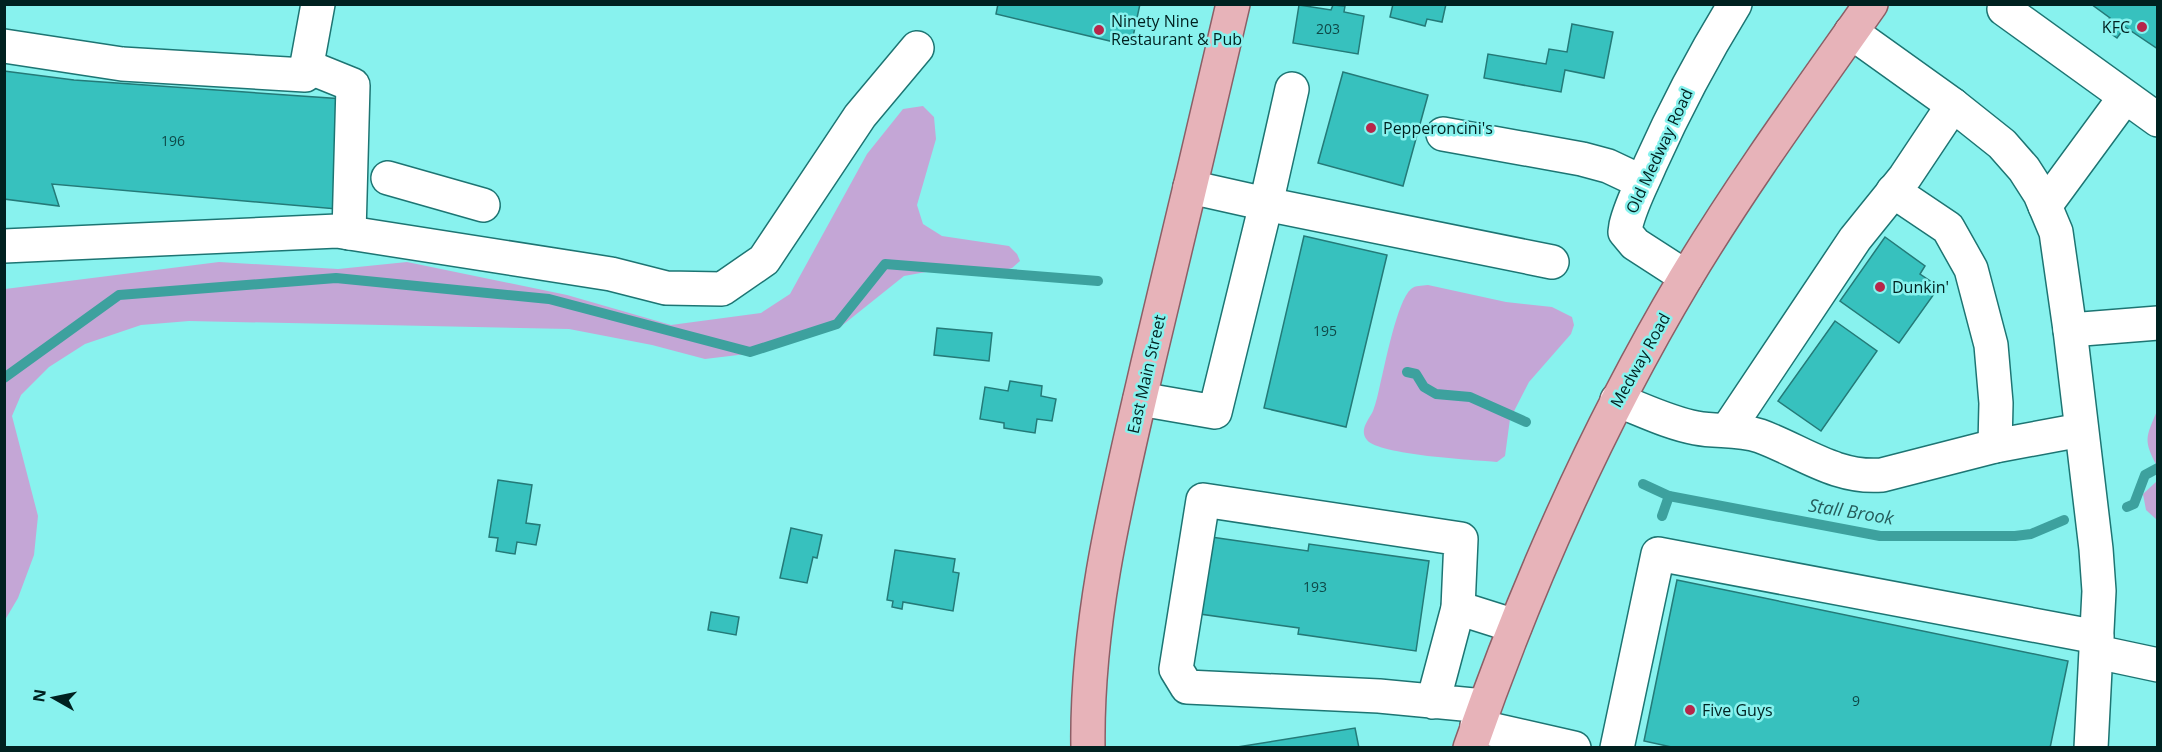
<svg xmlns="http://www.w3.org/2000/svg" width="2162" height="752" viewBox="0 0 2162 752" font-family="'Open Sans',sans-serif">
<rect width="100%" height="100%" fill="#88f2ee"/>
<g fill="#c4a6d6">
<polygon points="923,106 934,117 936,139 917,205 923,224 942,236 1009,246 1017,254 1020,261 1012,268 997,272 937,270 904,276 839,328 763,352 705,359 652,345 569,329 189,321 141,325 85,344 49,367 21,395 12,416 38,516 34,555 18,598 5,620 5,289 219,262 338,269 407,262 567,295 671,325 761,313 790,294 867,154 903,109"/>
<path d="M1428,285L1506,302L1552,307L1572,317L1574,325L1571,334L1529,382L1510,419L1505,456L1497,462C1474,460 1379,455 1367,440C1359,430 1368,421 1373,411C1376,403 1378,394 1380,385C1385,365 1397,301 1411,289C1416,285 1421,286 1428,285Z"/>
<path d="M2157,411V466C2143,440 2146,437 2157,411Z"/>
<polygon points="2157,481 2157,520 2146,510 2143,494"/>
</g>
<g fill="none" stroke-linecap="round" stroke-linejoin="round">
<g stroke="#3da19e" stroke-width="10">
<polyline points="1407,372 1416,374 1424,387 1436,394 1470,397 1526,422"/>
<polyline points="4,378 119,295 336,278 549,299 750,352 837,324 885,264 1098,281"/>
<polyline points="1643,484 1669,496 1880,536 2015,536 2031,534 2064,520"/>
<polyline points="2127,507 2134,504 2145,475 2158,468"/>
<polyline points="1662,516 1669,496"/>
</g>
</g>
<g fill="#37c1be" stroke="#247a78" stroke-width="1.5">
<polygon points="998,4 1140,4 1131,46 996,14"/>
<polygon points="1393,4 1446,4 1442,22 1427,19 1425,26 1390,17"/>
<polygon points="2091,4 2158,4 2158,49 2125,27 2117,38 2103,28 2110,18"/>
<polygon points="1299,5 1331,10 1333,5 1345,6 1344,12 1364,16 1358,54 1293,43"/>
<polygon points="1572,24 1613,32 1604,78 1565,70 1561,92 1484,78 1488,54 1546,64 1549,49 1567,52"/>
<polygon points="4,71 74,80 344,99 337,209 52,184 59,206 4,199"/>
<polygon points="1343,72 1428,95 1403,186 1318,163"/>
<polygon points="1304,236 1387,255 1346,427 1264,408"/>
<polygon points="1885,237 1925,266 1920,274 1939,287 1899,343 1840,301"/>
<polygon points="1835,321 1877,351 1821,431 1778,401"/>
<polygon points="937,328 992,333 989,361 934,355"/>
<polygon points="1010,381 1042,386 1041,396 1056,399 1052,421 1037,419 1035,433 1004,428 1004,423 980,419 985,387 1008,391"/>
<polygon points="498,480 532,485 526,523 540,525 536,545 517,542 515,554 496,551 498,538 489,537"/>
<polygon points="791,528 822,535 817,558 813,557 807,583 780,578"/>
<polygon points="1211,537 1308,551 1309,544 1429,561 1416,651 1298,634 1299,628 1200,614"/>
<polygon points="895,550 955,559 953,572 959,573 953,611 903,602 902,609 892,607 893,601 887,600"/>
<polygon points="1677,580 2068,661 2050,748 1676,748 1644,741"/>
<polygon points="711,612 739,617 736,635 708,630"/>
<polygon points="1355,728 1359,748 1231,748"/>
</g>
<g fill="none" stroke-linecap="round" stroke-linejoin="round">
<g stroke="#1d7573" stroke-width="36">
<g id="minor">
<polyline points="2007,4 2004,9 2158,120"/>
<polyline points="1851,32 1953,105 2002,144 2024,169 2040,194 2056,232 2070,330 2096,549 2099,591 2091,748"/>
<polyline points="4,46 122,64 305,75 318,4"/>
<polyline points="306,66 353,85 349,233"/>
<polyline points="1443,134 1582,159 1608,166 1642,182"/>
<polyline points="388,178 483,205"/>
<polyline points="1190,187 1266,204 1292,89"/>
<polyline points="1893,191 1948,228 1971,269 1991,345 1996,403 1995,446"/>
<polyline points="2045,206 2125,97"/>
<polyline points="4,246 337,231 611,274 666,288 722,289 764,260 860,116 917,48"/>
<path d="M1686,277L1635,244L1625,232L1626,225C1631,204 1642,184 1650,165C1675,109 1703,56 1735,4"/>
<polyline points="2070,330 2158,323"/>
<polyline points="1140,399 1215,412 1266,204 1552,262"/>
<path d="M1617,400C1643,410 1669,423 1696,428C1717,432 1738,429 1760,436C1801,451 1836,479 1882,475L1995,446L2081,430"/>
<polyline points="1728,429 1855,239 1905,177 1953,105"/>
<polyline points="1458,608 1515,626"/>
<polyline points="2097,652 2158,665"/>
<polyline points="1433,702 1458,608 1461,539 1203,500 1176,669 1187,687 1379,696 1484,706"/>
<polyline points="1477,726 1574,748"/>
<polyline points="1617,748 1658,554 2097,637"/>
</g>
</g>
<g stroke="#8c5f66" stroke-width="36">
<g id="major">
<path d="M1088,748C1086,617 1119,489 1148,363C1177,243 1205,124 1233,4"/>
<path d="M1470,748C1527,584 1597,427 1685,279C1742,184 1807,95 1871,4"/>
</g>
</g>
<use href="#minor" stroke="#fff" stroke-width="33"/>
<use href="#major" stroke="#e7b3b9" stroke-width="33"/>
</g>
<g fill="#b7264a" stroke="#88f2ee" stroke-width="2">
<circle cx="2142" cy="27" r="6"/>
<circle cx="1099" cy="30" r="6"/>
<circle cx="1371" cy="128" r="6"/>
<circle cx="1880" cy="287" r="6"/>
<circle cx="1690" cy="710" r="6"/>
</g>
<g text-anchor="middle" stroke-width="5" stroke-linejoin="round" paint-order="stroke">
<g font-size="14" fill="#0e4948">
<text x="1328" y="34">203</text>
<text x="173" y="146">196</text>
<text x="1325" y="336">195</text>
<text x="1315" y="592">193</text>
<text x="1856" y="706">9</text>
</g>
<g font-size="16" fill="#002120" stroke="#88f2ee" text-anchor="start">
<text x="1111" y="27">Ninety Nine<tspan x="1111" dy="18">Restaurant &amp; Pub</tspan></text>
<text x="2130" y="33" text-anchor="end">KFC</text>
<text x="1383" y="134">Pepperoncini's</text>
<text x="1892" y="293">Dunkin'</text>
<text x="1702" y="716">Five Guys</text>
</g>
<g font-size="16" fill="#002120" stroke="#88f2ee">
<text transform="translate(1659 151) rotate(-65)" y="6">Old Medway Road</text>
<text transform="translate(1640 360) rotate(-61)" y="6">Medway Road</text>
<text transform="translate(1146 374) rotate(-77)" y="6">East Main Street</text>
</g>
<g font-size="18" font-style="italic" fill="#255c5b" stroke="#88f2ee">
<text transform="translate(1851 512) rotate(9)" y="6">Stall Brook</text>
</g>
</g>
<rect width="2162" height="752" fill="none" stroke="#002120" stroke-width="12"/>
<g transform="translate(54 698) rotate(279)" stroke="#88f2ee" stroke-width="4.5" paint-order="stroke">
<path d="M0-4.5L10 22L0 15L-10 22Z" fill="#002120"/>
<text y="-9" font-size="16" font-weight="bold" text-anchor="middle" fill="#002120">N</text>
</g>
</svg>
